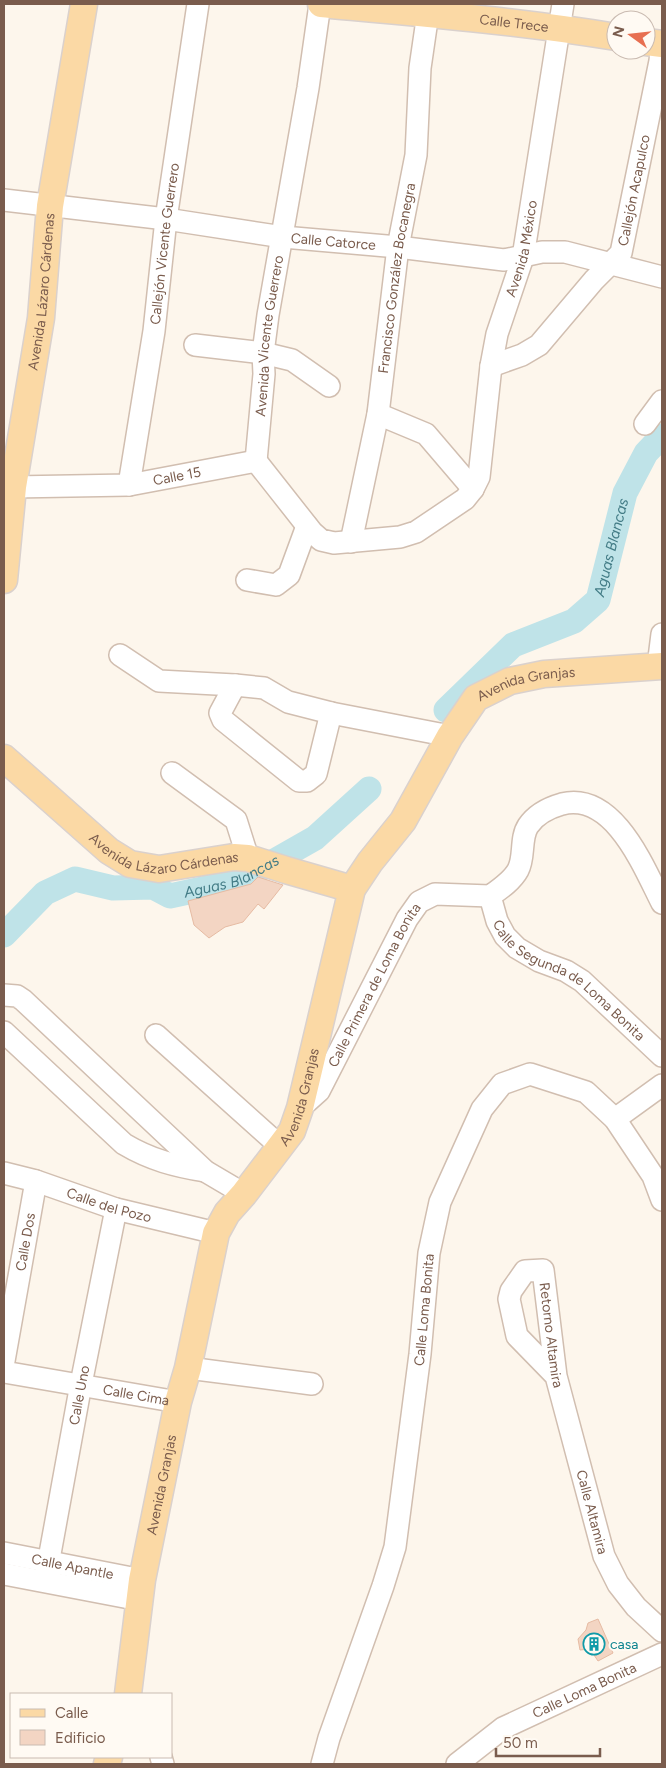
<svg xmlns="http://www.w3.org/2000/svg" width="666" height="1768" viewBox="0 0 666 1768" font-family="Figtree,sans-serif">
<rect width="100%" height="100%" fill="#fdf6ec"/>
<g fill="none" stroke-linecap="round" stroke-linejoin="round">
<g stroke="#bfe3e8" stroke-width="25">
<path id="s1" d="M446,710L513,645L574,621L598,600L625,493L646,453L662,436"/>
<path id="s2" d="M4,935L45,893L75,879L113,888L153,887L170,896L239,881L315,838L369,789"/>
</g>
</g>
<g fill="#f3d5c3" stroke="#e6bba3">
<polygon points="258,877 283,885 264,909 258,904 243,922 225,927 209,938 194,925 188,901 251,884"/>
<polygon points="598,1619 613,1653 598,1661 590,1649 580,1650 578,1639 586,1630 588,1623"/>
</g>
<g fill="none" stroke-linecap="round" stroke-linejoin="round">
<g stroke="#d1beb0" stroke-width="24">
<g id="minor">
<path id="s3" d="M4,200L166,219L283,237L398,247L504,260L542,252H565L662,277"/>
<polyline points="195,345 263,353 292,360 329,386"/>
<path id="s4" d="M491,366L522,355L539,345L594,280L621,253L660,61L662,43"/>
<polyline points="378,414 426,434 473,489"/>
<polyline points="645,424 662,401"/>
<path id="s5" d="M256,461L264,374L263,353L268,315L308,88L320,4"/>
<path id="s6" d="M4,485L13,487L129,485L256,461L312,532L321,540L334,543L400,537L416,532L465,499L473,489L479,477L491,366L497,334L523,257L563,4"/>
<path id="s7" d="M129,485L154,331L166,219L198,4"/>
<path id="s8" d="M351,542L378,414L398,247L416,155L420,68L428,13"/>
<polyline points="247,580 276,585 289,575 307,526"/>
<polyline points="120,655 159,681 235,685 264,688 288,702 331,713 450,736"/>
<polyline points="658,666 662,634"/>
<polyline points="235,685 220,713 223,720 299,781 307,781 316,774 331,713"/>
<polyline points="172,773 236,820 248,858"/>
<path id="s9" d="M490,896L497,921L505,936L517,948L539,961L566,971L582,981L662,1056"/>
<polyline points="4,995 17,996 23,1000 205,1171 244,1194"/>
<path d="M4,1032L124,1144C151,1160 175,1166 205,1171"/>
<polyline points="156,1035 281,1147"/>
<path id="s10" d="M300,1108L319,1091L407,919L419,902L435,894L490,896C500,889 512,881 518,870C525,857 520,838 528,826C536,814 548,808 562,804C614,791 644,868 662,903"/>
<polyline points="615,1119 662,1085"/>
<path id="s11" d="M4,1173L36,1181L116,1209L216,1233"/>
<path id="s12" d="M4,1361L36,1181"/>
<polyline points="188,1368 312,1384"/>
<path id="s13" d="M4,1372L178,1402"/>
<path id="s14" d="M556,1376L517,1336L509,1299L511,1291L525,1271L543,1270L556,1376L604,1556L618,1584L636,1607L662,1631"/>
<path id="s15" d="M4,1553L142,1580"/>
<polyline points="4,1574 140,1600"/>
<path id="s16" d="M45,1581L81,1384L116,1209"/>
<polyline points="161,1757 163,1764"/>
<path id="s17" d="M322,1764L329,1738L383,1586L395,1547L420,1354L429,1253L440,1202L482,1109L502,1084L530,1074L586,1092L615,1119L653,1176L662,1200"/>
<path id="s18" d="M457,1764L503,1728L662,1654"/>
</g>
</g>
<g stroke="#dad1cd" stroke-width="29">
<g id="major">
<path id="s19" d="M321,4C420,13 518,21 616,37"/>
<polyline points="646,42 662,44"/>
<path id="s20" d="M4,580L13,487L41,318L50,206L84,4"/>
<path id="s21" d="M4,758L109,851L130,864L159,869L234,857L248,858L286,870L352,889"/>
<path id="s22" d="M128,1694L142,1580L178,1402L188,1368L216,1233L227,1213L244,1194L292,1131L300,1108L352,889L370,862L403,821L450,736L476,698L510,681L544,674L662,666"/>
<polyline points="107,1764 109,1757"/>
</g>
</g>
<use href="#minor" stroke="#fff" stroke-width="21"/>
<use href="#major" stroke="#fbd9a5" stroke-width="26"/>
</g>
<defs>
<g id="building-ring" transform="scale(1.125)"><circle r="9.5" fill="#fffaf3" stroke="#0f9aa8" stroke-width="1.5"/><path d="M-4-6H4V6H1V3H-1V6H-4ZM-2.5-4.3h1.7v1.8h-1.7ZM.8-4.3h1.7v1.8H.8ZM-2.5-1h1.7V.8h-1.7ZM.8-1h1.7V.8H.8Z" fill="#0f9aa8"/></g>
</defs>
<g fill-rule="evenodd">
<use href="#building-ring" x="594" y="1644"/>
</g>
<g text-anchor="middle" stroke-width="4" stroke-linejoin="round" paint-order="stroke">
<g font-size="14" fill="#7a5c4d" stroke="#fffaf3">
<text dy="5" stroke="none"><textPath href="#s19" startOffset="194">Calle Trece</textPath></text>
<text dy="5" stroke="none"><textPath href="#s4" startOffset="240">Callejón Acapulco</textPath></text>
<text dy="5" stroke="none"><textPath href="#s3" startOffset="332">Calle Catorce</textPath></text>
<text dy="5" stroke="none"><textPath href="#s7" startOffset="244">Callejón Vicente Guerrero</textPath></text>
<text dy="5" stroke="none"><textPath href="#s6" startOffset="772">Avenida México</textPath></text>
<text dy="5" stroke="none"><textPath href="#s8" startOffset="268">Francisco González Bocanegra</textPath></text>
<text dy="5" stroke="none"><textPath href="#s20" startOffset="291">Avenida Lázaro Cárdenas</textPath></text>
<text dy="5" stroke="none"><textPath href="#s5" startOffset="126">Avenida Vicente Guerrero</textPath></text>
<text dy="5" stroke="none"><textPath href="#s6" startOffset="174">Calle 15</textPath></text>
<text dy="5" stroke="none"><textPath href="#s22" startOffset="1128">Avenida Granjas</textPath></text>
<text dy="5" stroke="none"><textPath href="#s21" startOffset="196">Avenida Lázaro Cárdenas</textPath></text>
<text dy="5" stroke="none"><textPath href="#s9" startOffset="121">Calle Segunda de Loma Bonita</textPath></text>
<text dy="5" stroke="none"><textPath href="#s10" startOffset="145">Calle Primera de Loma Bonita</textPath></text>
<text dy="5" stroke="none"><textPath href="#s22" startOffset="632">Avenida Granjas</textPath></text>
<text dy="5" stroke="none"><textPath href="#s11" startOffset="110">Calle del Pozo</textPath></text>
<text dy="5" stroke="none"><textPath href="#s12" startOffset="121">Calle Dos</textPath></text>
<text dy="5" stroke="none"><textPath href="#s17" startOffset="468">Calle Loma Bonita</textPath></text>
<text dy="5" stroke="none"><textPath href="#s14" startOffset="210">Retorno Altamira</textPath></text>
<text dy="5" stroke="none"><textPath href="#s13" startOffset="134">Calle Cima</textPath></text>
<text dy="5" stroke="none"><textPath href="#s16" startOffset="189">Calle Uno</textPath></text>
<text dy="5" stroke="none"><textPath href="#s22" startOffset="212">Avenida Granjas</textPath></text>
<text dy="5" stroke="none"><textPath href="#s14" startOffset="392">Calle Altamira</textPath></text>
<text dy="5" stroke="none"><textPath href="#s15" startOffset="70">Calle Apantle</textPath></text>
<text dy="5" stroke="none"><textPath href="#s18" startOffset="148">Calle Loma Bonita</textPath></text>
</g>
<g font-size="14" fill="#0d838f" stroke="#fffaf3" text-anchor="start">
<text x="610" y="1649">casa</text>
</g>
<g font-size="15" font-style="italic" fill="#437c86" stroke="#fffaf3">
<text dy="5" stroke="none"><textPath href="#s1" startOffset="245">Aguas Blancas</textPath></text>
<text dy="5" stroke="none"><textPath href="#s2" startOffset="255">Aguas Blancas</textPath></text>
</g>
</g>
<rect width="666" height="1768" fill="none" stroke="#7a5c4d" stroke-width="10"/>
<rect x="10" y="1693" width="162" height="65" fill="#fffaf3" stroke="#cabbb1"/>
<rect x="20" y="1709" width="25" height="8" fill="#fbd9a5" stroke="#cabbb1"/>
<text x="55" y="1718" font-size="15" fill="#7a5c4d">Calle</text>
<rect x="20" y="1730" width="25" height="15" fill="#f3d5c3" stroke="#cabbb1"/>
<text x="55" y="1743" font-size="15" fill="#7a5c4d">Edificio</text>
<g transform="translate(631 35) rotate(285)"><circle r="24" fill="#fffaf3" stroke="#cabbb1"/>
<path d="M0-4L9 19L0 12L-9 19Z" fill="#e76f51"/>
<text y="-8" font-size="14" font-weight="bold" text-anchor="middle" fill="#7a5c4d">N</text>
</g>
<path d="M496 1748v8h104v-8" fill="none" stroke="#7a5c4d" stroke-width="2.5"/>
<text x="503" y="1748" font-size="15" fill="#7a5c4d" stroke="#fffaf3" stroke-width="4" paint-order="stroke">50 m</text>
</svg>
